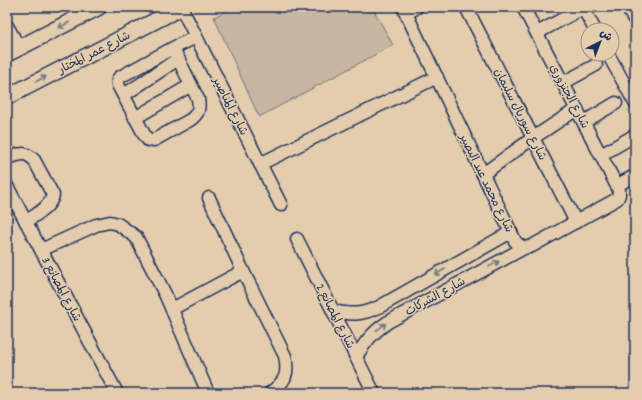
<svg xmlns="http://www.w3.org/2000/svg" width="642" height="400" viewBox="0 0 642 400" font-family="Dekko,'Playpen Sans Arabic',sans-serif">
<rect width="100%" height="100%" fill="#e4cdad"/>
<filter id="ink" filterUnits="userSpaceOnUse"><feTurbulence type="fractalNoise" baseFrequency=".025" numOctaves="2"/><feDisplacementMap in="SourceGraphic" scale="8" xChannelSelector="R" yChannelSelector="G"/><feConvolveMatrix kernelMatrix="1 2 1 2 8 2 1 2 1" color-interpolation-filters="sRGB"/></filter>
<g filter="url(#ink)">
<polygon fill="#c7b6a1" stroke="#717280" points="234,7 372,7 393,45 259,117 214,17"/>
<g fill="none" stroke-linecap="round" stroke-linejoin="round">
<g stroke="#1b2f5e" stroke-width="15">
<g id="minor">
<polyline points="181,7 281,205"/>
<path d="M403,7L515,241C520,247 525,249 532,246L617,199L619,195V190L523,7"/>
<polyline points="466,7 576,222"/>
<polyline points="627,7 635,21"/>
<polyline points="583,8 595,30"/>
<polyline points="406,14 417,7"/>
<polyline points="7,26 19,47"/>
<polyline points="537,33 585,7"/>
<path d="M173,48L198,99C200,109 198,114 190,120L154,140H148L145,136L118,85V79L120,77L173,48L196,37"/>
<polyline points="608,54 635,103"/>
<polyline points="563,83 596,65"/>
<polyline points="124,95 178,59"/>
<polyline points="135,118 191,85"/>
<polyline points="584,122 616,103"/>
<polyline points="601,155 632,137"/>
<path d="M7,158C19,155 25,150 34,160L53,195C50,208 36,214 26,222"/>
<polyline points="260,164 437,77"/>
<polyline points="483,174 533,138 577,109"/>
<polyline points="617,185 635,176"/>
<polyline points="7,186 117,393"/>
<path d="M209,198L243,271L285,356C289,375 285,382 270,393"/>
<polyline points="297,239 374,393"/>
<polyline points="41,250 96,225 110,222 118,224 136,237 166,296 208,393"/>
<polyline points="172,309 243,271"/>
<path d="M333,311C352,315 361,315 379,307L511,232"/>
<path d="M356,357C365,342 373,332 388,322L524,248"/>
</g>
</g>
<g stroke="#1b2f5e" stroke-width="18">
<g id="major">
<polyline points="7,54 99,7"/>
<polyline points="7,97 182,7"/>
</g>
</g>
<use href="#minor" stroke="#e4cdad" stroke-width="12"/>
<use href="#major" stroke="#e4cdad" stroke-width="15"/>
</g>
<defs><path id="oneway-shaft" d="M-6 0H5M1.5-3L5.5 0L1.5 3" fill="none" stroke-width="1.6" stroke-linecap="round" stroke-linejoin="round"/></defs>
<g stroke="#757682">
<use href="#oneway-shaft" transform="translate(64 25) rotate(153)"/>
<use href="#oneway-shaft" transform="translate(41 79) rotate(-27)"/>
<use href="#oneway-shaft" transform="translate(494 264) rotate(-29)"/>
<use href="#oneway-shaft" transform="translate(440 272) rotate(150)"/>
<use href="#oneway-shaft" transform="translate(381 327) rotate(-38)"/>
</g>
</g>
<g text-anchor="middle" stroke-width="3" stroke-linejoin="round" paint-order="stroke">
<g font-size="12" fill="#1b2f5e" stroke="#e4cdad">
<text transform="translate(94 52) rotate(-27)" y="4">شارع عمر المختار</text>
<text transform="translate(570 96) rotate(62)" y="4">شارع الجنزوري</text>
<text transform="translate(231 106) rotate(63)" y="4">شارع المناصير</text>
<text transform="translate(521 114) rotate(63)" y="4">شارع سوريال سليمان</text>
<text transform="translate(487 183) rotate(64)" y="4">شارع محمد عبد البصير</text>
<text transform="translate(62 289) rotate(62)" y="4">شارع المصانع 3</text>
<text transform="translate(435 296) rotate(-29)" y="4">شارع الشركات</text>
<text transform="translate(336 316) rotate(63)" y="4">شارع المصانع 2</text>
</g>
</g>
<rect width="642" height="400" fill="none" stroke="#e4cdad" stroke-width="24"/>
<rect x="12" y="12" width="618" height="376" fill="none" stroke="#1b2f5e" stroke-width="1.5" filter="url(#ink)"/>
<g transform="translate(600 42) rotate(42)"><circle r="19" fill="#e4cdad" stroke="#948e8d"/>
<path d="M0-3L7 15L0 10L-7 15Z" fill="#1b2f5e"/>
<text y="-6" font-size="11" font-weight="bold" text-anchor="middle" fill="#1b2f5e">ش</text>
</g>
</svg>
